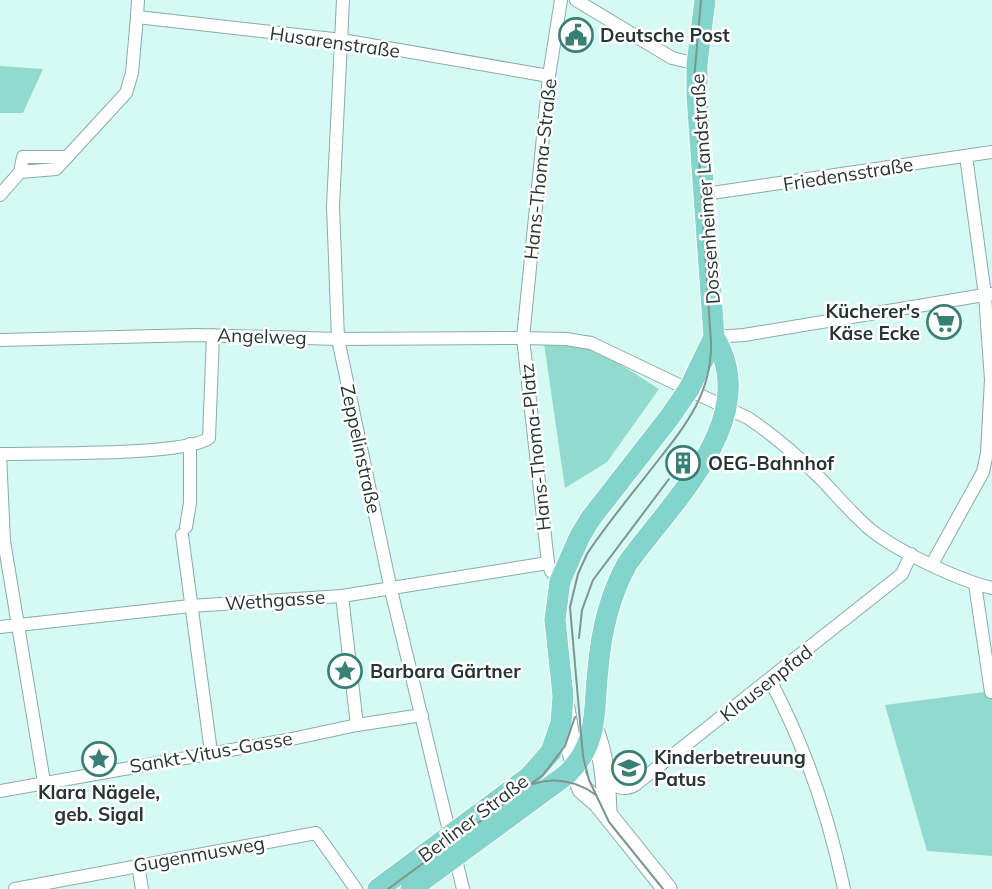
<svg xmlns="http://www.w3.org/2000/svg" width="992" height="889" viewBox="0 0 992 889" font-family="Mulish,sans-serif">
<rect width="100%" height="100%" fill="#d5f9f3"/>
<g fill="#92dace">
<polygon points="0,66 43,69 23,113 0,113"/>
<polygon points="544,343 590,345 659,389 607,462 565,488"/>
<polygon points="992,691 992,856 927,851 885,705"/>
</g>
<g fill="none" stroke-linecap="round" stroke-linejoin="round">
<g stroke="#8aaca6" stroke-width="14">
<g id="minor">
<polyline points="138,0 137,17 342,40 549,76"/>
<polyline points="343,0 333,206 338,339 391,590 463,889"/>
<polyline points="576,0 672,58 697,64"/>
<polyline points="20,172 23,157 67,157"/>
<polyline points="705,194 992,152"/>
<polyline points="0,195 20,172 56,169 126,93 132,73 137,17"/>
<polyline points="714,337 744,335 990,294"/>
<path d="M0,340L197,335L338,339L523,338L566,339L591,343L748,418C775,436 799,457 822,480C838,497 853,515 871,530C899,552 958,580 992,588"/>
<polyline points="186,527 190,503 190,444"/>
<polyline points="182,535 211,752"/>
<polyline points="932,564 983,472 987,453 991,380 985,295 966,156"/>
<polyline points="560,581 551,571 548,563 523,338 549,76 561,0"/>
<polyline points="975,584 991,692"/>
<polyline points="342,596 357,725"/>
<polyline points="0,627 190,606 342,596 548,563"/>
<path d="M770,680C804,744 829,817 844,889"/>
<path d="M44,782L4,541L0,454C38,453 185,456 209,438L213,335"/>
<path d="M607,782C617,787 624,791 635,785L902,574L911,554"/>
<polyline points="0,791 287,740 357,725 422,715"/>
<polyline points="138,865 142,889"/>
<polyline points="15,889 316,833 356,889"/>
</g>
</g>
<g stroke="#8aaca6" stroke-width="21">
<g id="secondary">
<polyline points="565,708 576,775 582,789 598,803 667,889"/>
<path d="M594,730C605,758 606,784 607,813"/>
</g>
</g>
<g stroke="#fff" stroke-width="23">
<g id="primary">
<polyline points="378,889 529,777 551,752 561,723 563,696 555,620 560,581 580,536 591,518 669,418 689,389 714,337"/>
<path d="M411,889L566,775C600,743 593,711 598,669C601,632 609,597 627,564C671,502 764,418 714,337L697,96V64L705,0"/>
</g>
</g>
<use href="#minor" stroke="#fff" stroke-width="12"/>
<use href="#secondary" stroke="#fff" stroke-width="19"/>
<use href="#primary" stroke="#83d5cb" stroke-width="21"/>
<g stroke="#7c9591" stroke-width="2">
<polyline points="579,638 582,610 593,580 669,479"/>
<path d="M533,784C555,777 577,781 596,795"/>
<polyline points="388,889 543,775 565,746 575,717"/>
<path d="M663,889L609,822L589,780L583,756L570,607L578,574L587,554C608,522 633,493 656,463C686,425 712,393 711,343L694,80L701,0"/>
</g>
</g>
<defs>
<g id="civic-ring" transform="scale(1.75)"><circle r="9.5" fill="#fff" stroke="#3a7f75" stroke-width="1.5"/><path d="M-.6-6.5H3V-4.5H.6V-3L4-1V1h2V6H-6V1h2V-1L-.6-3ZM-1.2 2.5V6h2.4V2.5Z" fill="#3a7f75"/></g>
<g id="supermarket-ring" transform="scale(1.75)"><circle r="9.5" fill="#fff" stroke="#3a7f75" stroke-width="1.5"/><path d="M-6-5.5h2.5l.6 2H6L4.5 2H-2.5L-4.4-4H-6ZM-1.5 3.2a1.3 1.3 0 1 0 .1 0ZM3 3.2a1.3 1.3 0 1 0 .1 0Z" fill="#3a7f75"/></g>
<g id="building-ring" transform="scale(1.75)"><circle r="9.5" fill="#fff" stroke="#3a7f75" stroke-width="1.5"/><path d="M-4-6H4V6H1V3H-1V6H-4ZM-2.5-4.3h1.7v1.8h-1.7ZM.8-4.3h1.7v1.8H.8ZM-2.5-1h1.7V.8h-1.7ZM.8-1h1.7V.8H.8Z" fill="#3a7f75"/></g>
<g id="sight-ring" transform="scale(1.75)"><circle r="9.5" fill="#fff" stroke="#3a7f75" stroke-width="1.5"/><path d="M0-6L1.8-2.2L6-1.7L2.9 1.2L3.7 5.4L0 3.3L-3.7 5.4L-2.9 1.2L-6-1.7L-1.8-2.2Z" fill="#3a7f75"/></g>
<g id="school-ring" transform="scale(1.75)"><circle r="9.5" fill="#fff" stroke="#3a7f75" stroke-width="1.5"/><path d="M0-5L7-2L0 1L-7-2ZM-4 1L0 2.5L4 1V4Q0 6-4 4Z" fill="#3a7f75"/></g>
</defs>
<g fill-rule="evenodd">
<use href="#civic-ring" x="576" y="35"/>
<use href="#supermarket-ring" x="944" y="322"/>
<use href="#building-ring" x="683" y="463"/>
<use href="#sight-ring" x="345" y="671"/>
<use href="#sight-ring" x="99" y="759"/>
<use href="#school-ring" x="629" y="768"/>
</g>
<g text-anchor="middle" stroke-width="5" stroke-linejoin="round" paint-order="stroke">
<g font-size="19" font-weight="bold" fill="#273533" stroke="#fff" text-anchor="start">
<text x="600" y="42">Deutsche Post</text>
<text x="920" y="318" text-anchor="end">Kücherer's<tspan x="920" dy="22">Käse Ecke</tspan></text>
<text x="708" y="470">OEG-Bahnhof</text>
<text x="370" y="678">Barbara Gärtner</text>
<text x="654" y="764">Kinderbetreuung<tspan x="654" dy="22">Patus</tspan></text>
<text x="99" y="799" text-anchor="middle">Klara Nägele,<tspan x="99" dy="22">geb. Sigal</tspan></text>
</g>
<g font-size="19" fill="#273533" stroke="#fff">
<text transform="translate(335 42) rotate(8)" y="7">Husarenstraße</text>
<text transform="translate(540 169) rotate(-84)" y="7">Hans-Thoma-Straße</text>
<text transform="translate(848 174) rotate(-9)" y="7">Friedensstraße</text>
<text transform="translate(705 189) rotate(-94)" y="7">Dossenheimer Landstraße</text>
<text transform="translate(262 336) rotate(2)" y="7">Angelweg</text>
<text transform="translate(535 447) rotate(-96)" y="7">Hans-Thoma-Platz</text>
<text transform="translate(361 449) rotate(78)" y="7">Zeppelinstraße</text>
<text transform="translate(275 600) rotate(-4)" y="7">Wethgasse</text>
<text transform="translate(766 683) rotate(-38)" y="7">Klausenpfad</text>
<text transform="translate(211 752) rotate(-10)" y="7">Sankt-Vitus-Gasse</text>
<text transform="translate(473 818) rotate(-37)" y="7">Berliner Straße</text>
<text transform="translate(199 854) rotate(-10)" y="7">Gugenmusweg</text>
</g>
</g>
</svg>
